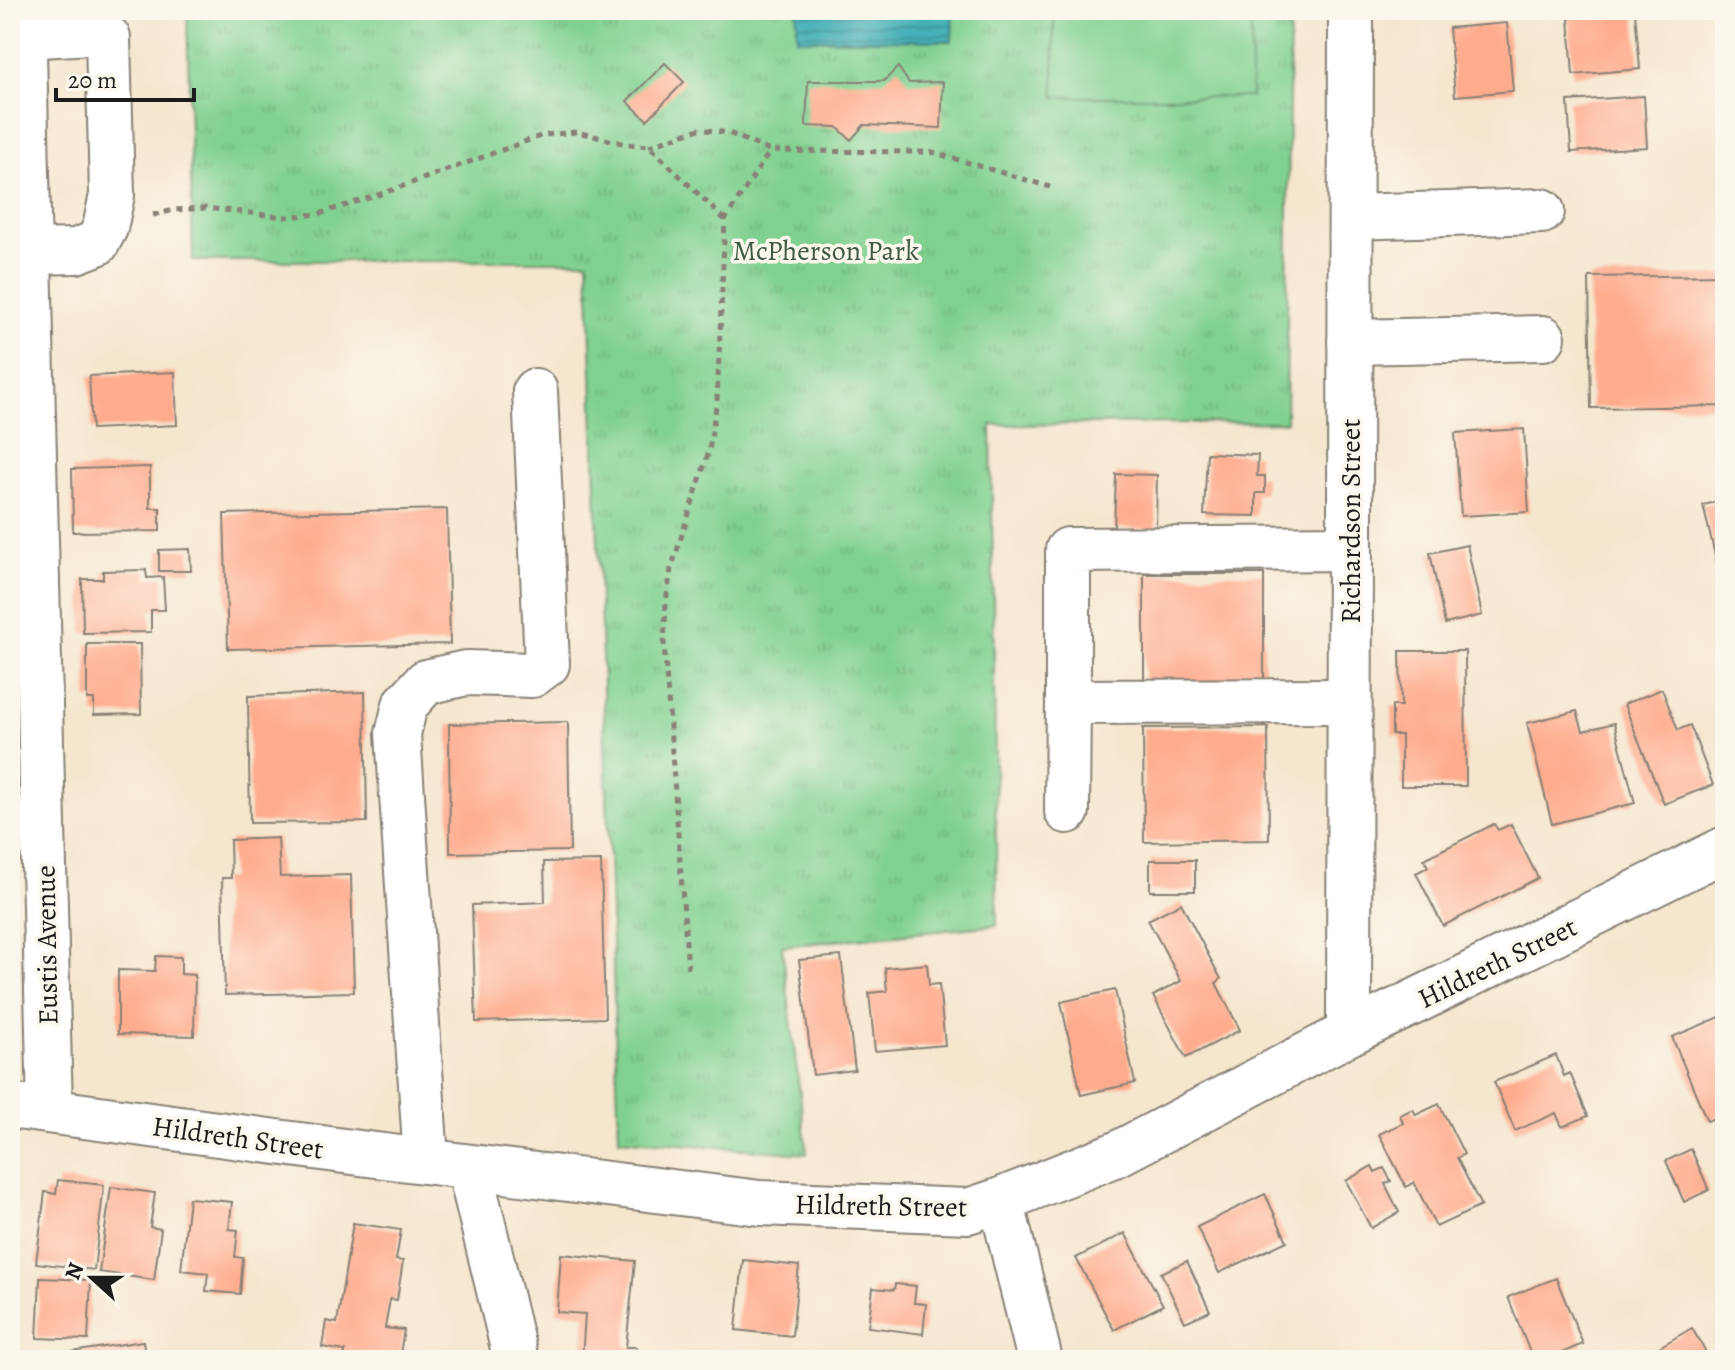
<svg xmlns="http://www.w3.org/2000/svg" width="1735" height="1370" viewBox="0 0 1735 1370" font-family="Alegreya,serif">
<defs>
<pattern id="park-tufts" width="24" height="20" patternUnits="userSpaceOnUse" patternTransform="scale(2)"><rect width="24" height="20" fill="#80d191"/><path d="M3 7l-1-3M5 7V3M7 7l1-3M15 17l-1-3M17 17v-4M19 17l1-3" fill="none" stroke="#6eb37c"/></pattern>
<pattern id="water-rules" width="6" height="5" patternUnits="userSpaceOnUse" patternTransform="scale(2)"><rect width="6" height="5" fill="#3cadb6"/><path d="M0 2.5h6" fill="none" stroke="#328c93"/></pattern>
</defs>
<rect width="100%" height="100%" fill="#fbf7ec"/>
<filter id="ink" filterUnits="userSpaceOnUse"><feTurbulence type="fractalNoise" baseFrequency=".0125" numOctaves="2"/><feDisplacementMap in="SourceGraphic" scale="16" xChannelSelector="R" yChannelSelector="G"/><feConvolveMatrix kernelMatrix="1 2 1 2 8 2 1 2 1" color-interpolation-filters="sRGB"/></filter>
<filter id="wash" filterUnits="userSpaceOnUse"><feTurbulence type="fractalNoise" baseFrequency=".006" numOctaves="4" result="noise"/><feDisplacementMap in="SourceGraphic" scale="32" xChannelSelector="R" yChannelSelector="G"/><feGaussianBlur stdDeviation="1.8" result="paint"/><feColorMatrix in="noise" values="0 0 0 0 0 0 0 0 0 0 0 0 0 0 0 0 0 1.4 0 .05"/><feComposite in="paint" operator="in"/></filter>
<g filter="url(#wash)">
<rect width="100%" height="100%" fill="#f5e6ce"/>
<polygon fill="url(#park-tufts)" stroke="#4e7656" stroke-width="2" points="187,10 1290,10 1286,422 991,425 997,925 782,946 807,1154 619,1139 588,261 193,261"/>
<rect fill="#80d191" stroke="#4e7656" stroke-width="2" x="1054" y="10" width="197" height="87"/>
<polygon fill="url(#water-rules)" stroke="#2c6469" stroke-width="2" points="797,10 953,10 952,41 797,39"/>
<g id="blocks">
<g fill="#ffab8d">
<polygon points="1635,12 1640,69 1573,75 1569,18"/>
<polygon points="1507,23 1513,91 1455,96 1449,28"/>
<polygon points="665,63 684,82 647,120 627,101"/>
<polygon points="898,67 909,83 943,82 941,128 864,125 851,140 837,127 806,126 808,81 884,81"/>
<polygon points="1644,96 1647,147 1571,152 1568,101"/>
<polygon points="1725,275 1725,406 1591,408 1589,277"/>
<polygon points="175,372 177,425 92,429 89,376"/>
<polygon points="1524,429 1529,512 1461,516 1455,433"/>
<polygon points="1207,453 1258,455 1257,476 1265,476 1265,493 1256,493 1256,516 1204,515"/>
<polygon points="150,467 150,508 160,508 160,531 73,532 72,469"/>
<polygon points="1116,474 1157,475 1156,529 1114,528"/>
<polygon points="1725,500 1725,593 1724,593 1703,505"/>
<polygon points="447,509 450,644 228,649 224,514"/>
<polygon points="1467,545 1482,615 1445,624 1430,553"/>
<polygon points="190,549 191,571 159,571 159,550"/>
<polygon points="146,570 147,578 163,577 165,610 151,610 151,632 83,633 82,579 103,579 103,571"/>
<rect x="1144" y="574" width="120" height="114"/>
<polygon points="87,644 140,644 141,714 94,715 94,699 87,699"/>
<polygon points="1400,651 1465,651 1466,786 1401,786 1401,735 1392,735 1392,706 1401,706"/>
<polygon points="1662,689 1678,730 1690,725 1713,785 1664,804 1624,704"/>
<polygon points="365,692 367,822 250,823 248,696"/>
<polygon points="1577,711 1583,731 1614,723 1635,803 1552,824 1527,723"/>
<polygon points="568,722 570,851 450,853 449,724"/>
<polygon points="1268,727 1269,840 1144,842 1143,728"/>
<polygon points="1494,824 1498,830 1511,824 1538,878 1443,926 1416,873 1428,867 1424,859"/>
<polygon points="278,838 280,877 351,875 354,992 225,995 222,878 231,878 230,840"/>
<rect x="1150" y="860" width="45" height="31"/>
<polygon points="601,861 605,1018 476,1022 472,905 545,902 544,862"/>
<polygon points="1181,903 1221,979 1216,983 1240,1030 1186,1058 1153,996 1181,981 1148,920"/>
<polygon points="156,956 181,957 181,974 195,975 194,1036 118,1034 118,970 155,971"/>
<polygon points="841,956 855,1070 813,1075 799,960"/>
<polygon points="927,964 929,985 939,984 945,1045 875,1051 869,993 887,991 885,968"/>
<polygon points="1115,990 1135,1083 1081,1095 1061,1002"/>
<polygon points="1725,1015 1725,1114 1707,1121 1672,1037"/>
<polygon points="1556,1055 1564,1076 1570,1073 1588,1116 1562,1127 1556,1113 1515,1131 1494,1082"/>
<polygon points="1439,1104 1464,1154 1457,1158 1481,1206 1436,1227 1414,1182 1406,1187 1379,1134 1403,1123 1400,1115 1413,1109 1416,1115"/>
<polygon points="1691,1149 1709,1190 1684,1202 1666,1161"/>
<polygon points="1372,1166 1375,1172 1384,1168 1391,1181 1385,1184 1399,1212 1371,1228 1346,1181"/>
<polygon points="58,1180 104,1185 94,1270 36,1263 45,1192 56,1194"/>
<polygon points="111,1187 155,1193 150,1227 161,1229 154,1280 99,1272"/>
<polygon points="1265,1194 1287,1241 1219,1273 1197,1227"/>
<polygon points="189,1198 232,1202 229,1229 238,1230 235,1257 243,1258 240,1294 206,1291 208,1273 181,1270"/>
<polygon points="353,1223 401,1230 396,1260 403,1261 397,1300 390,1299 385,1328 404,1330 399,1360 344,1360 345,1351 322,1347 326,1321 337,1323"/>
<polygon points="1125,1233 1163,1305 1114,1330 1076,1258"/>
<polygon points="561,1254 635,1261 626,1347 637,1347 636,1360 582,1360 585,1314 557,1312"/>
<polygon points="743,1260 799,1266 792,1336 736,1330"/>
<polygon points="1187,1261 1210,1311 1185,1322 1161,1273"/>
<polygon points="40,1278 91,1280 88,1340 37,1338"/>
<polygon points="1556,1278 1583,1344 1545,1360 1533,1360 1508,1297"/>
<polygon points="895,1284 916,1286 914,1303 926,1304 923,1334 868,1327 873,1288 894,1290"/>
<polygon points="1692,1328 1710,1360 1637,1360"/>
<polygon points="143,1341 146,1360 53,1360 52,1355"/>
<polygon points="878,1353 879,1360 850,1360 850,1359"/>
</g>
</g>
</g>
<g filter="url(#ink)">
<use href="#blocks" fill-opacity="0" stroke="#888175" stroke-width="2"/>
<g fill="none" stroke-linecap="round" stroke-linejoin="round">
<g stroke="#888175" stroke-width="48">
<g id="minor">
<polyline points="23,10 50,1111"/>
<polyline points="24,36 91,32 108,38 112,195 105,228 97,243 76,251 29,252"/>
<polyline points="1351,217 1542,211"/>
<polyline points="1350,342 1543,338"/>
<polyline points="1349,701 1068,702 1068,550 1350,548"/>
<polyline points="1067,811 1068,702"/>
<polyline points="1349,1033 1351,10"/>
<polyline points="10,1106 344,1151 760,1203 968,1211 1001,1200 1117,1154 1349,1033 1410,1004 1725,849"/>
<polyline points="426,1161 398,734 405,705 426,682 466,673 532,675 547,664 535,391"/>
<polyline points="469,1167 516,1360"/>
<polyline points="1001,1200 1040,1360"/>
</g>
</g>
<g stroke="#888175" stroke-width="5" stroke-dasharray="6 6" stroke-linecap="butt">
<polyline points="649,146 699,129 729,133 770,151 932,152 1050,187"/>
<polyline points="153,215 174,210 206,208 284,217 319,214 384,193 543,135 577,132 626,144 649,146 724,219"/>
<polyline points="688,969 664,644 666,602 671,569 709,451 717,400 725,220 770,151"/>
</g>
<use href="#minor" stroke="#fff" stroke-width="44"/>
</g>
</g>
<g text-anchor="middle" stroke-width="7" stroke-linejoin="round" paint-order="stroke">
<g font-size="28" fill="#3f5b45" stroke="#fbf7ec">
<text x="826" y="260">McPherson Park</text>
</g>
<g font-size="28" fill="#1c1c1c" stroke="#fbf7ec">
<text transform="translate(1350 521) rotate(-90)" y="10">Richardson Street</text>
<text transform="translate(46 945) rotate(-91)" y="10">Eustis Avenue</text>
<text transform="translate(1497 962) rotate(-26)" y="10">Hildreth Street</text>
<text transform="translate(238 1137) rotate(8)" y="10">Hildreth Street</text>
<text transform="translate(881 1205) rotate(1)" y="10">Hildreth Street</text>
</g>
</g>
<rect width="1735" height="1370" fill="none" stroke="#fbf7ec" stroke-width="40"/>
<g transform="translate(92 1278) rotate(291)" stroke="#fbf7ec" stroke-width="6" paint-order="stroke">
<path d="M0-6L14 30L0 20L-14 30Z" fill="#1c1c1c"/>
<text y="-12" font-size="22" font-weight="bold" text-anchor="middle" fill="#1c1c1c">N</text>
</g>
<path d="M56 88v12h138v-12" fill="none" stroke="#1c1c1c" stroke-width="4"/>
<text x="68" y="88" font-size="24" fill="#1c1c1c" stroke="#fbf7ec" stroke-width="6" paint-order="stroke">20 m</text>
</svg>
